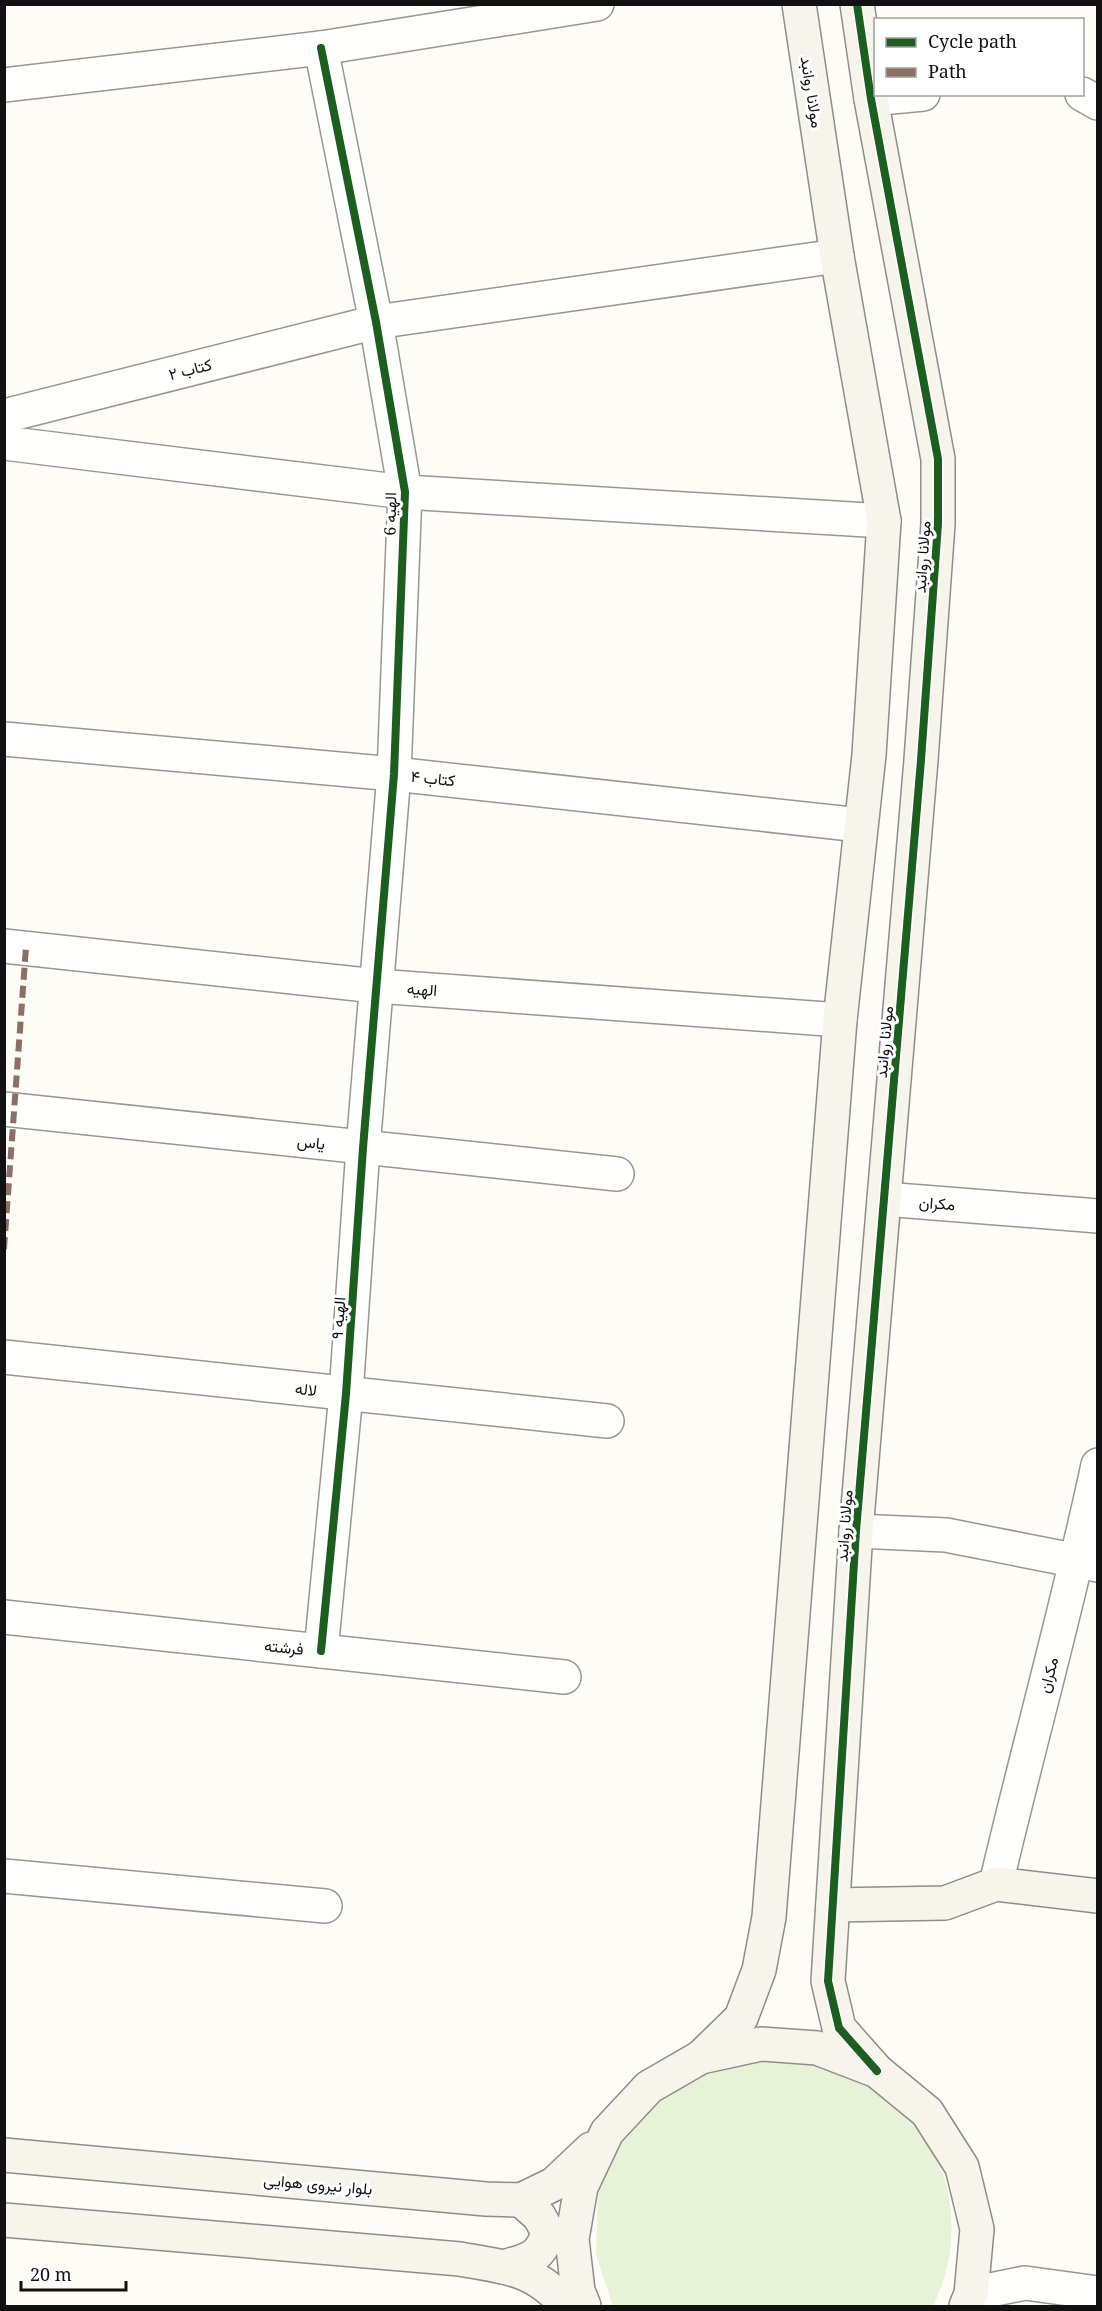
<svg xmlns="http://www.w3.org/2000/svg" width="1102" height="2311" viewBox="0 0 1102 2311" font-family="'Noto Serif',Vazirmatn,serif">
<rect width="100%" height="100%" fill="#fdfcf7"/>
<path fill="#e7f3d7" d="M822,2058C839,2065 857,2071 872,2081C881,2086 889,2095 896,2102C954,2155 967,2237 933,2306H613L596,2255L598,2194L621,2137L661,2090L710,2063Z"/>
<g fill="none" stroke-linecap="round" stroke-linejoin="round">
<g stroke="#979795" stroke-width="36">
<g id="street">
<polyline points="321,48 376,322 405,492 394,774 363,1148 346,1394 321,1651"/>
<polyline points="4,85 321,48 597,4"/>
<polyline points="1082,94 1098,103"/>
<polyline points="871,99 923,94"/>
<polyline points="4,416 376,322 837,256"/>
<polyline points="4,443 405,492 884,521"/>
<polyline points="4,739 394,774 860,825"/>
<polyline points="4,946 376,986 840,1020"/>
<polyline points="4,1109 617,1174"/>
<polyline points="884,1199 1098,1216"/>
<polyline points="4,1357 607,1421"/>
<polyline points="856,1531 946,1535 1098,1565"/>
<polyline points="4,1617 564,1677"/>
<polyline points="4,1876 325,1906"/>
<path d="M996,1884C1029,1744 1068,1606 1098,1465"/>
<polyline points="971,2294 1025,2283 1098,2293"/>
</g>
</g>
<g stroke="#8e8d8b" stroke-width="36">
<g id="secondary">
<polyline points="857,4 871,99 938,459 938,524 921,760 856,1531 828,1981 839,2028 877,2071"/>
<polyline points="833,1905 945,1903 996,1884 1098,1896"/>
<polyline points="701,2057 741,2018 759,1970 769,1917 840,1020 869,755 884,521 837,256 799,4"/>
<polyline points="4,2155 486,2199 521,2200 554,2184 591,2149"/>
<path d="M4,2220L460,2259C508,2268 533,2267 567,2306"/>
<path d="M503,2267C527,2260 541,2259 548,2232L539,2216L521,2200"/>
<polyline points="584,2306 578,2291 572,2239 581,2187 607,2132 649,2087 701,2057 761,2044 817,2048 877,2071 927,2112 962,2167 977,2229 971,2294 966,2306"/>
</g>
</g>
<use href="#street" stroke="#fffffe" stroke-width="33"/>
<use href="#secondary" stroke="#f6f4eb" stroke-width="33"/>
<polyline stroke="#8d6e63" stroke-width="6" stroke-dasharray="12 6" stroke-linecap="butt" points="4,1249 26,947"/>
<g stroke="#fff" stroke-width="11">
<g id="cycleway">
<polyline points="857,4 871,99 938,459 938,524 921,760 856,1531 828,1981 839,2028 877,2071"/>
<polyline points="321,48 376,322 405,492 394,774 363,1148 346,1394 321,1651"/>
</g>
</g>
<use href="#cycleway" stroke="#1b5e20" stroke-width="8"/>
</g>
<g text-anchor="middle" stroke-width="6" stroke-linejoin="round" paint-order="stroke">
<g font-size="16" fill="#111" stroke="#fff">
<text transform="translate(812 92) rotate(81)" y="6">مولانا روانبد</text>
<text transform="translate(190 369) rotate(-14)" y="6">کتاب ۲</text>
<text transform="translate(390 514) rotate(-89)" y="6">الهیه 6</text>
<text transform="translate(922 557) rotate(-86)" y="6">مولانا روانبد</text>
<text transform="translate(433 778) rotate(6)" y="6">کتاب ۴</text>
<text transform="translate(422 989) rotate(4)" y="6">الهیه</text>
<text transform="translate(884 1042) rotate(-85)" y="6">مولانا روانبد</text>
<text transform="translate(311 1142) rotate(6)" y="6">یاس</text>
<text transform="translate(937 1203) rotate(4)" y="6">مکران</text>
<text transform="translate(338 1318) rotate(-86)" y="6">الهیه ۹</text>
<text transform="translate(306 1389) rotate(6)" y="6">لاله</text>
<text transform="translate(844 1526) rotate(-86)" y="6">مولانا روانبد</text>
<text transform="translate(284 1647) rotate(6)" y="6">فرشته</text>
<text transform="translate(1048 1675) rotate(-75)" y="6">مکران</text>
<text transform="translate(318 2184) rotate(5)" y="6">بلوار نیروی هوایی</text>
</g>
</g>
<rect width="1102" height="2311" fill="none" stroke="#111111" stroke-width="12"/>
<rect x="874" y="18" width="210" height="78" fill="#ffffff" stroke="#a0a0a0" stroke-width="1.5"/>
<rect x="886" y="38" width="30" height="9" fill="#1b5e20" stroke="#a0a0a0" stroke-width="1.5"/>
<text x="928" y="48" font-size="18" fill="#111111">Cycle path</text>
<rect x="886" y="68" width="30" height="9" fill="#8d6e63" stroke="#a0a0a0" stroke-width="1.5"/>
<text x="928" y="78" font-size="18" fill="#111111">Path</text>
<path d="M21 2281v9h105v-9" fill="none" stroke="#111111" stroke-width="3"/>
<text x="30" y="2281" font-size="18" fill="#111111" stroke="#ffffff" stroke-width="4.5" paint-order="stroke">20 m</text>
</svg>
